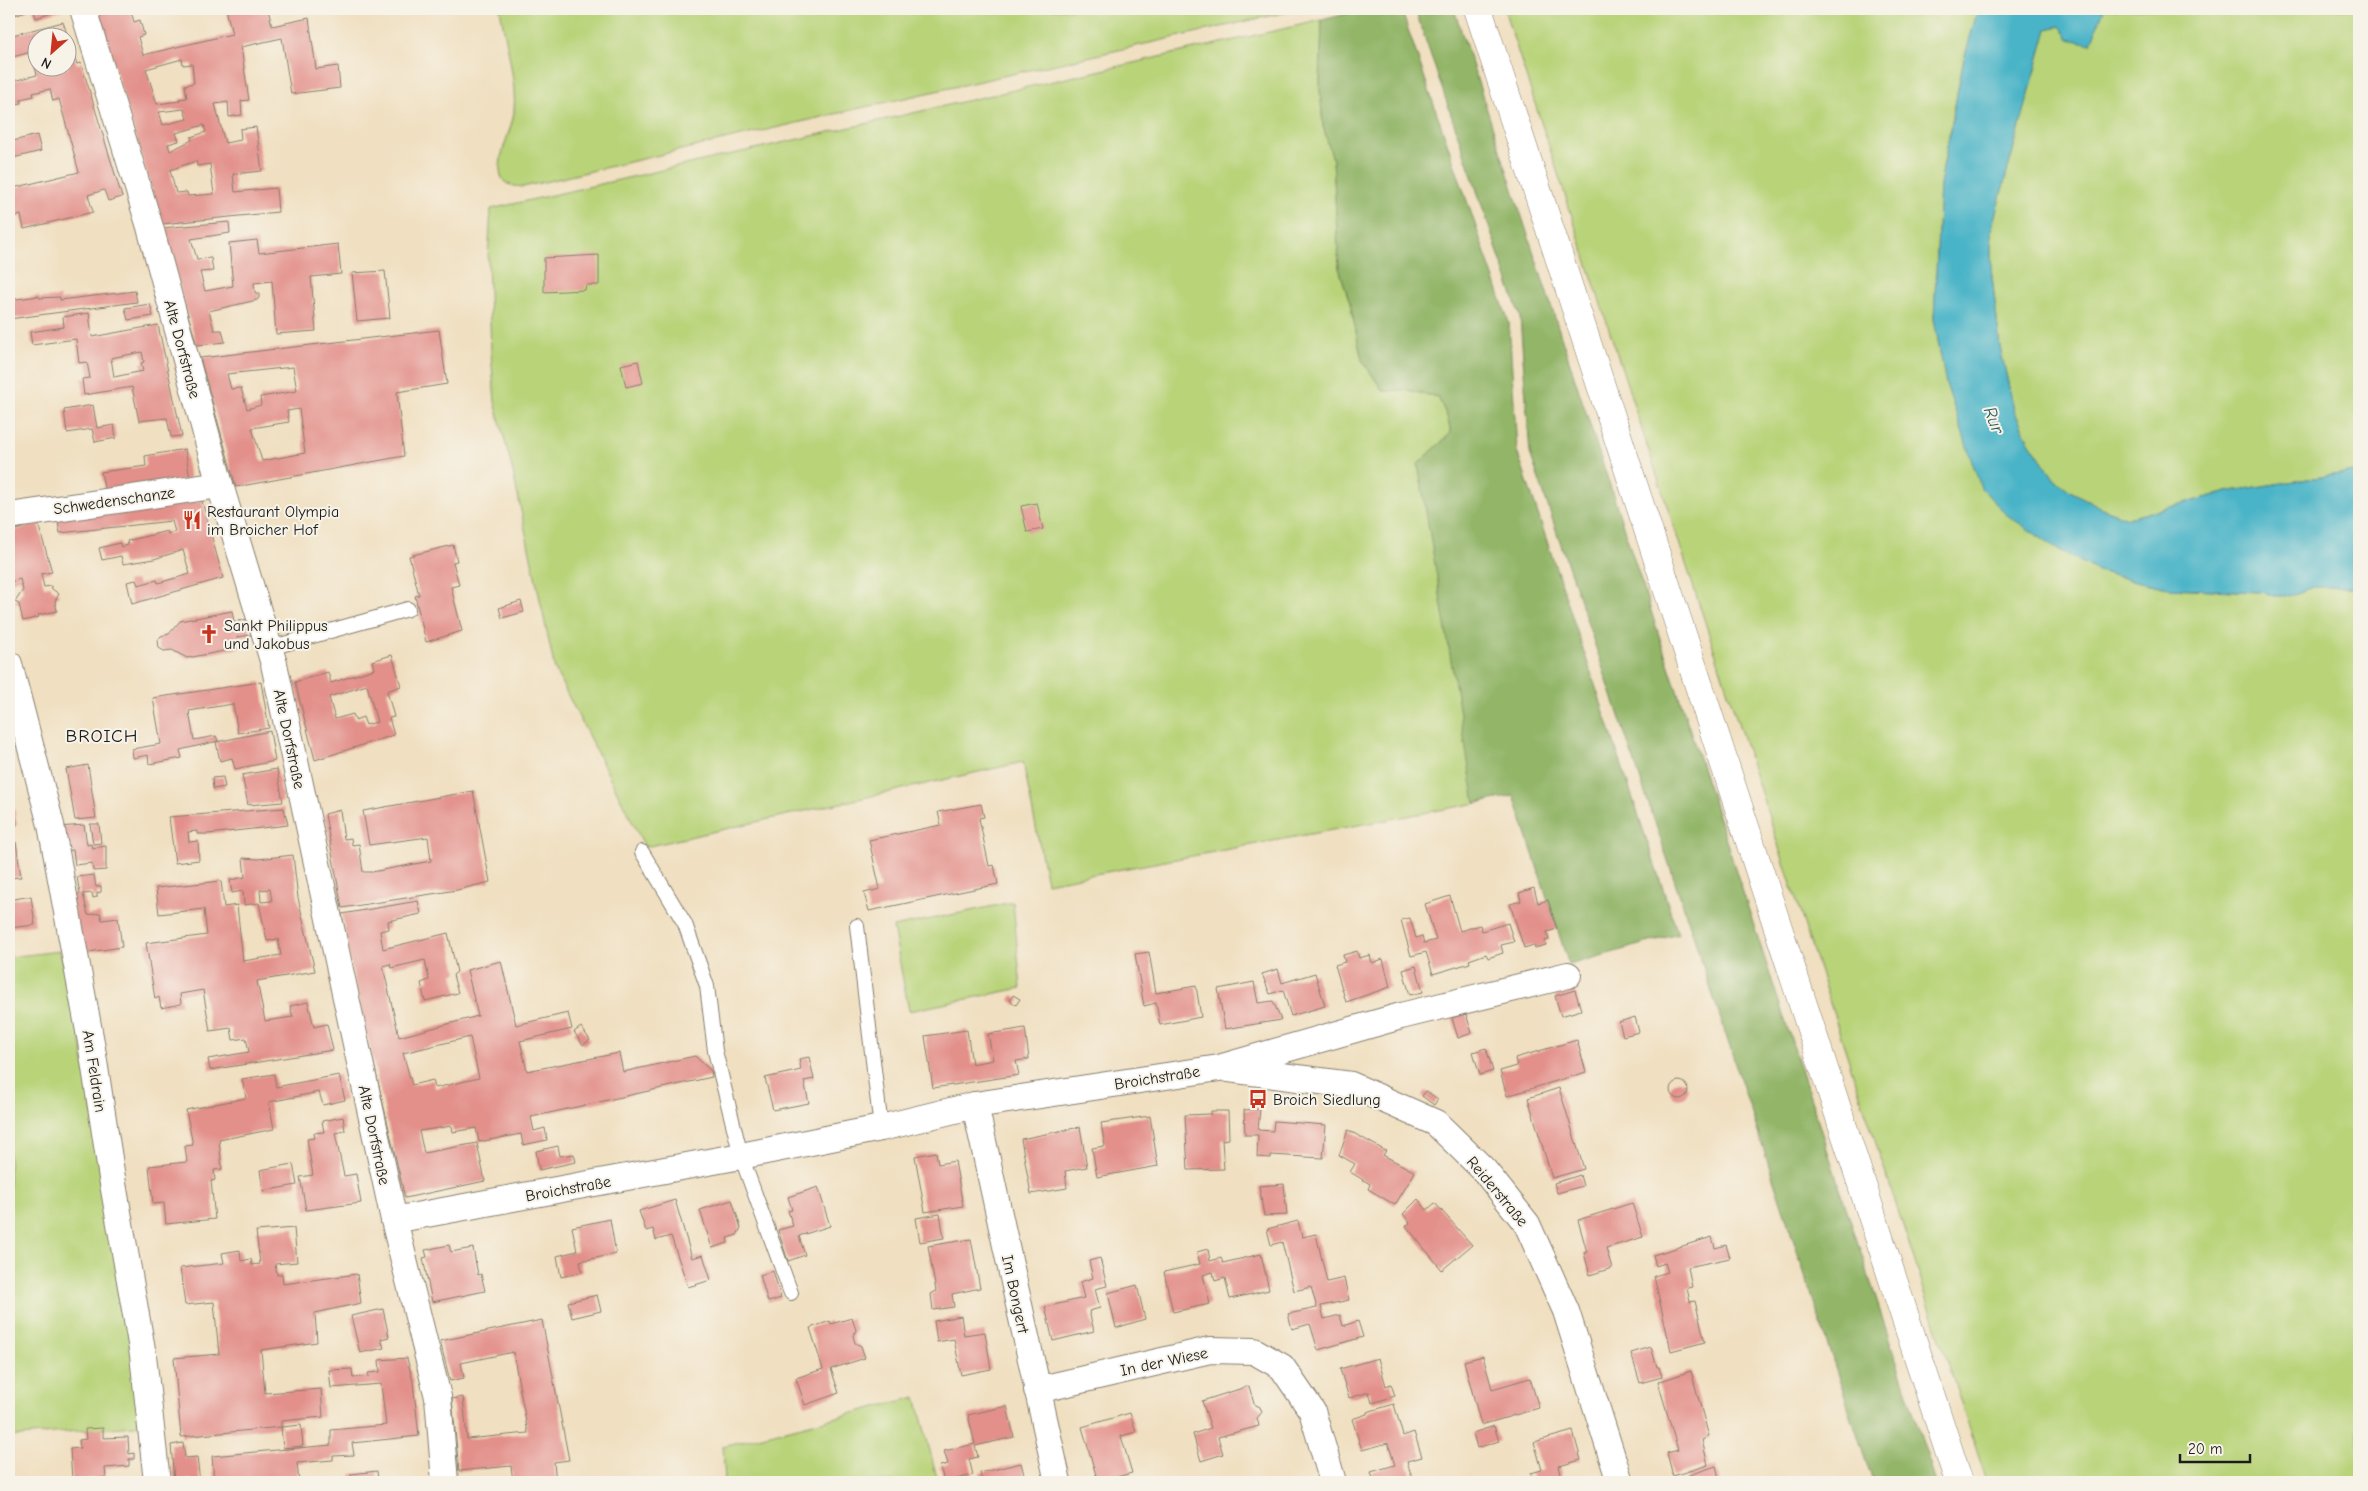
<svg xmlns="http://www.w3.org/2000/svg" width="2368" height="1491" viewBox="0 0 2368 1491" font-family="'Comic Neue',sans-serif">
<rect width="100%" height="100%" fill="#f7f3e8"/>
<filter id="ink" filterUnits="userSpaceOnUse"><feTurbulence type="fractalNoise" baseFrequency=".02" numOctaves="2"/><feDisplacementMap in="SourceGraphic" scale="10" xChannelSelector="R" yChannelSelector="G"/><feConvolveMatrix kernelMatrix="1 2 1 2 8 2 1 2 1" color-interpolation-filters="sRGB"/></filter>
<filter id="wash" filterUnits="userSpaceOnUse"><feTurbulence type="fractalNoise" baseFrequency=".0096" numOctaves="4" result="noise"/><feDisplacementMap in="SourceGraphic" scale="20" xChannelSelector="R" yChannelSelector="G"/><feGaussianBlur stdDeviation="1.12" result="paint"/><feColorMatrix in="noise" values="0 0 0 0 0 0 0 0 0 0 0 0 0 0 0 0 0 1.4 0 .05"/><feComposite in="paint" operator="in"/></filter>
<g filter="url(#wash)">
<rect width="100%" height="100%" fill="#f0dfc0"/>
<g fill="#b8d378" stroke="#6a784a">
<path d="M500,9H1301L865,107L523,187C515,186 504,186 501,176C496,158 512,130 514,112C517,83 505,38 500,9Z"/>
<polygon points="1504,9 1978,9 1963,63 1940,184 1934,319 1946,384 1982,488 2057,549 2098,571 2131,580 2168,588 2259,592 2285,597 2314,587 2359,587 2359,1482 1987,1482"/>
<polygon points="2104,9 2359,9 2359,471 2231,491 2128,518 2106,510 2072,492 2055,480 2028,440 2014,410 2000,347 1991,267 1991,230 2047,29 2061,26 2090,44"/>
<polygon points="1322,20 1320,88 1323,126 1333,160 1339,268 1350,303 1362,360 1383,391 1407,390 1438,397 1447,416 1451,433 1424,459 1488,801 1047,883 1023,762 645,847 555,670 512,468 495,402 491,353 488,259 491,209"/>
<polygon points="1013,902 1021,988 909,1011 893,927"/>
<polygon points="60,951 73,995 145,1425 9,1437 9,957"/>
<polygon points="916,1397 938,1482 725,1482 723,1446"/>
</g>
<g fill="#92b568" stroke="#576842">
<polygon points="1366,9 1401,9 1509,323 1517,451 1678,934 1569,965 1514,796 1475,803 1418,464 1451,433 1447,416 1438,397 1407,390 1383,391 1362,360 1350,303 1339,268 1333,160 1323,126 1320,88 1322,20"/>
<polygon points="1415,9 1454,9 1936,1482 1873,1482 1691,929 1530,453 1520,317"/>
</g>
<polygon fill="#4ab4c7" stroke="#336872" points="1978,9 2104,9 2091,44 2069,39 2060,26 2047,29 1991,230 1991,267 2000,347 2014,410 2028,440 2055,480 2072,492 2106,510 2128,518 2231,491 2359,471 2359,587 2314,587 2285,597 2259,592 2168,588 2131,580 2098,571 2057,549 2007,515 1981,488 1946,384 1934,319 1940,184 1963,63"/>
<g id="blocks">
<g fill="#e38f8a" fill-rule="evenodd">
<polygon points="9,9 31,9 9,17"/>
<polygon points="33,9 64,9 36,18"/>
<path d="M97,9H136L131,11L134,22L140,20L144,35L138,37L143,55L232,34L226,9H268L272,26L309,18L316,69L338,66L340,88L291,94L282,38L241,47L249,100L241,101L242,115L229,117L228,102L215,104L225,143L241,140L240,129L256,127L262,171L233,174L235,192L276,188L278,212L162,224ZM182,59L183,65L192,64L194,83L185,85L187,98L179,99L180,101L157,104L146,69ZM184,109L187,119L163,125L159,112ZM204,125L206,132L191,137L192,140L170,151L168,144L179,141L176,133ZM196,161L197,166L210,164L214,194L188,196L187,192L176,193L170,170Z"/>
<path d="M63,22L77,64L81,63L122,197L108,201L104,190L88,195L93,212L24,229L21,215L9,218V189L79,172L59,99L53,101L50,89L33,93L34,96L21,99V103L9,106V82L37,75L31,52L9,58V36ZM38,38H68V68H38Z"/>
<polygon points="37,135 41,151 13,158 14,161 9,162 9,142"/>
<polygon points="229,222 230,233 191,239 197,259 211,258 213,271 200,272 205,291 233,286 229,243 257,240 259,253 338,244 341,274 311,277 316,331 276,334 272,281 254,283 255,293 259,293 259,298 257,300 209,311 214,330 222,330 225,342 197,345 162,228"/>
<polygon points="599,255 599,285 586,285 585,290 544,292 544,258"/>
<polygon points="385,271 390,318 357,321 352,273"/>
<polygon points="135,291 137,302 9,319 9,300 39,296 39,298 60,297 60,300"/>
<polygon points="150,304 153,316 128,320 125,308"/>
<path d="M89,313L92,337L158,325L182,436L171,437L167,418L139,421L132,387L84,395L82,379L90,378L87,362L79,363L76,339L32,345L30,332L64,327L63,317ZM142,352L144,362L141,363L143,371L114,377L111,358Z"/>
<path d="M439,330L447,384L397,392L404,456L236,487L200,358ZM293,367L297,391L260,397L261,405L247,409L241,388L231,389L227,374ZM299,409L305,453L262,461L252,428L289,422L287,411Z"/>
<polygon points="638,361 643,383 626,387 621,365"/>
<polygon points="93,405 97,428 114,425 116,438 95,442 92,429 67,433 64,410"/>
<polygon points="185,449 190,479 105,492 101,472 146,466 145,456"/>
<polygon points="202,501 223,578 132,604 127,582 136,580 138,585 157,580 158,583 190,574 183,550 154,559 123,564 121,556 102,560 99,548 120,543 121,547 128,545 127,541 167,531 168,534 175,532 172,521 60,533 57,517 146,505"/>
<polygon points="1037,503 1043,529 1027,532 1021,506"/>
<polygon points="38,523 52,572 41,574 44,587 51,586 52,589 59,594 55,601 57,611 38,615 39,617 23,621 19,604 15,602 23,590 20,579 10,582 9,576 9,532"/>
<polygon points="453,545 457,561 453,562 459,585 451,587 462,631 426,642 415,596 419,595 409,556"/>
<polygon points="521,601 524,612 502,618 499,608"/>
<polygon points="232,611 234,622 248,619 251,635 237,637 240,648 187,658 172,650 164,651 159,648 158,640 161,636 169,634 180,621"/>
<path d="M392,655L401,686L387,691L394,717L389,718L394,735L315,760L295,682L328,672L331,683L374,669L372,661ZM367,685L377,722L366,725L363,717L355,720L353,714L335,719L329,697Z"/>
<polygon points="261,682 269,728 238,733 233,704 189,711 194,740 216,736 218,741 180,750 182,758 149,764 148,755 133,758 132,749 161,744 153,698"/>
<polygon points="270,731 275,761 235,769 232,758 220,761 216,742"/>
<polygon points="88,765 96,818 75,820 66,769"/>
<polygon points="277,769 283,802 248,805 242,775"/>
<polygon points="223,777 225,787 213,789 212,778"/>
<polygon points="9,780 17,825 9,827"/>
<polygon points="473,791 490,882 457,890 342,908 325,814 340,810 344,839 351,838 352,845 359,844 363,872 372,872 431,861 428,837 369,845 363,811"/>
<polygon points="981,804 984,817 979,818 989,866 994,865 998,884 869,911 864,893 880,889 869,840 941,825 938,812"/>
<polygon points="284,808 288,825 208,834 197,834 197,831 188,832 189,842 198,841 199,860 175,863 169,817"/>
<polygon points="90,824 99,824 101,843 93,844"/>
<polygon points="84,825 87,845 91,844 92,848 106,846 106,870 93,871 92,863 75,865 73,850 62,851 59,827"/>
<polygon points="16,842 21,877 9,878 9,843"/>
<path d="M293,855L298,898L315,971L257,981L265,1021L293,1017L290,1006L308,1002L314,1027L327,1024L333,1050L210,1070L208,1059L249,1052L246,1038L233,1040L231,1028L210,1031L203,990L180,994L181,1004L161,1008L159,997L155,999L146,943L207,935L204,909L159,914L156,888L221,881L224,907L237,905L243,961L281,955L278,939L267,941L259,903L244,905L243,891L232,893L230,880L245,877L243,858L258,859ZM270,889L272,901L261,902L260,890Z"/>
<polygon points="94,875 96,887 101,886 101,892 97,893 97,897 93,898 92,893 83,894 88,915 100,913 102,920 118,918 122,947 82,953 70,895 80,894 77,877"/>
<polygon points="1534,888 1538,903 1548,900 1557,929 1547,932 1549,940 1545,941 1546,945 1535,948 1534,945 1524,948 1510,904 1521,901 1519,893"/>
<polygon points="31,896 35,925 9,928 9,900"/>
<polygon points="1450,896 1460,931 1480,925 1482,931 1508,923 1514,942 1501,945 1503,953 1488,958 1486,954 1469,960 1470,963 1433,974 1426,952 1411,956 1401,920 1410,918 1416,938 1422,936 1424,943 1436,940 1425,904"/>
<path d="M418,901L421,914L388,921L389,929L380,931L383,949L448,933L457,972L453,975L458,993L425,1001L421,983L429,980L425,960L391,968L390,964L383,966L399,1037L478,1016L467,970L501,961L516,1025L568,1013L572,1029L520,1041L527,1071L619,1053L623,1072L695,1056L711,1071L712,1077L531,1117L534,1131L545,1128L547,1140L523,1145L521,1134L479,1142L476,1128L453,1132L452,1126L419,1131L424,1153L477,1143L485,1181L405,1198L349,957L342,914ZM470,1037L479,1078L435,1088L433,1080L412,1085L403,1053Z"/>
<polygon points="1357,951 1359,958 1370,955 1372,963 1383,959 1390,987 1346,1002 1335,965 1345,962 1343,955"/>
<polygon points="1149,952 1156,993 1196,986 1201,1017 1160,1025 1156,1003 1144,1006 1135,954"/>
<polygon points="1416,966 1423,992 1410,995 1403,970"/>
<polygon points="1278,969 1282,983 1315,973 1325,1006 1291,1016 1283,990 1270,994 1262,974"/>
<polygon points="1254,982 1258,1003 1273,1001 1281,1020 1225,1029 1218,989"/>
<polygon points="1575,990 1581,1010 1561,1016 1555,996"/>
<polygon points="1013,995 1020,999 1016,1005 1010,1000"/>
<polygon points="1466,1014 1472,1033 1458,1038 1452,1018"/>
<polygon points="1635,1017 1639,1032 1623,1036 1619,1022"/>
<polygon points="581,1027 590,1040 583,1045 574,1032"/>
<polygon points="1025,1028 1029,1059 1016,1061 1019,1075 933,1088 925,1036 967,1030 972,1064 993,1060 988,1034"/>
<polygon points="1577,1040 1586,1072 1507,1096 1500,1071 1517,1066 1515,1058"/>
<polygon points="1486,1048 1493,1071 1480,1075 1473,1052"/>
<polygon points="809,1057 814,1079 804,1081 809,1103 773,1110 765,1078 801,1070 799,1059"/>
<polygon points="274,1074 276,1087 339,1075 345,1100 323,1105 319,1092 269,1102 274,1129 219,1140 222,1169 214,1170 215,1180 211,1181 215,1219 166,1224 164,1203 153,1204 149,1166 187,1162 185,1146 193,1145 186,1110 246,1098 242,1079"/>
<circle cx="1679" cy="1090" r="9"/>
<polygon points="1559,1088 1584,1169 1552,1178 1528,1098"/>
<polygon points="1426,1091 1438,1099 1434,1105 1422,1096"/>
<polygon points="1260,1109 1258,1130 1273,1131 1274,1121 1326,1125 1323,1158 1271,1155 1271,1158 1257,1157 1258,1135 1245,1135 1244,1110"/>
<polygon points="1211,1111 1228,1111 1229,1139 1222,1140 1224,1169 1188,1170 1185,1115 1211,1114"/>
<polygon points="1150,1116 1158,1166 1097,1177 1092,1148 1105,1146 1101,1123"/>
<polygon points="343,1117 345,1131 335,1133 344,1176 356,1174 361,1203 306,1210 300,1177 313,1175 307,1139 315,1138 314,1133 324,1132 322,1121"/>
<polygon points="1080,1127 1087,1167 1065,1171 1067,1188 1031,1194 1021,1139"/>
<polygon points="1348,1130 1386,1151 1383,1155 1415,1172 1395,1205 1368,1189 1370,1184 1350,1172 1355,1164 1339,1155"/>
<polygon points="558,1146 560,1156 574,1154 576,1162 539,1170 536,1151"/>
<polygon points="936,1152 938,1164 955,1161 963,1206 925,1212 915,1156"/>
<polygon points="293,1164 297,1185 263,1191 260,1170"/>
<polygon points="1580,1175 1583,1186 1557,1193 1554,1183"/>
<polygon points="1284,1184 1287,1215 1264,1216 1259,1186"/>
<polygon points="818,1187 830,1226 799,1236 805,1255 788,1261 778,1230 793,1226 788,1211 792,1210 788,1197"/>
<polygon points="1418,1199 1427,1210 1435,1203 1472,1245 1442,1270 1406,1226 1410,1223 1403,1214"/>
<polygon points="675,1200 692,1258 703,1255 711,1280 688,1287 671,1236 656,1240 653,1229 646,1231 639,1211"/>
<polygon points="732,1200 741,1228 737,1235 727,1238 728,1243 712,1248 700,1210"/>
<polygon points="1632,1203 1643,1237 1606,1248 1612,1268 1590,1275 1584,1253 1587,1252 1578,1220"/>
<polygon points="940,1214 944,1238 920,1242 916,1218"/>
<polygon points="610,1219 616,1254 580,1261 582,1272 561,1277 557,1256 577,1251 572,1227"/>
<polygon points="1298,1221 1302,1237 1316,1234 1327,1282 1344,1278 1349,1300 1321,1306 1324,1319 1340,1315 1343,1326 1358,1321 1363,1337 1318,1350 1310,1324 1292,1329 1288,1314 1317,1308 1311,1287 1294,1291 1282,1242 1271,1245 1267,1229"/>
<polygon points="294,1228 297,1262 275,1264 277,1275 282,1274 283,1284 357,1274 361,1303 315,1313 317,1342 261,1350 265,1393 321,1389 323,1417 281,1421 281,1427 181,1437 174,1358 219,1354 214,1302 185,1305 180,1268 224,1263 222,1253 240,1250 241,1261 251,1259 252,1265 260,1264 256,1231"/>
<polygon points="1712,1237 1715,1248 1726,1245 1730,1258 1688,1267 1692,1287 1687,1288 1690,1302 1695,1301 1705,1342 1671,1351 1654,1276 1668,1272 1665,1263 1656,1266 1653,1255"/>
<polygon points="971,1239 980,1288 952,1294 954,1307 933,1310 931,1294 936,1291 928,1246"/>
<polygon points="449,1245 451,1252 473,1248 478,1275 481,1274 485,1291 432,1302 423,1258 427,1257 425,1250"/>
<polygon points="1208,1249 1210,1261 1221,1258 1223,1263 1261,1254 1269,1290 1230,1299 1225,1278 1215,1281 1213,1272 1203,1275 1210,1304 1173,1312 1164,1272 1200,1264 1197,1252"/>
<polygon points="1100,1258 1107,1286 1095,1289 1100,1308 1089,1311 1094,1331 1053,1341 1045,1307 1084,1298 1080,1282 1093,1278 1089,1261"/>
<polygon points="773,1271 781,1298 768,1302 760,1275"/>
<polygon points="1137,1285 1145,1319 1116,1328 1108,1293"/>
<polygon points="597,1295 601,1311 572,1318 568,1302"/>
<polygon points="383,1309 389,1337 381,1339 384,1348 360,1353 351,1316"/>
<polygon points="961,1316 964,1335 985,1332 991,1369 961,1375 954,1339 937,1342 934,1321"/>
<polygon points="852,1318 856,1330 853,1336 855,1343 861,1346 865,1358 831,1369 839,1393 805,1405 796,1378 823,1369 810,1328 830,1321 831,1324"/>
<polygon points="542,1320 569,1460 554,1462 556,1482 513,1482 511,1466 459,1471 452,1399 463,1397 467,1439 528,1433 513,1352 461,1363 464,1378 450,1381 440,1341"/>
<polygon points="1651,1347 1657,1367 1659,1367 1662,1377 1640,1383 1631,1353"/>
<polygon points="1483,1356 1492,1389 1530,1378 1539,1408 1481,1425 1464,1361"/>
<polygon points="407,1358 413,1382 419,1436 352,1443 354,1455 333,1456 333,1460 297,1463 299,1482 214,1482 212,1456 331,1445 331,1430 386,1425 381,1384 331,1388 329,1370 352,1369 353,1378 369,1376 368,1373 380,1372 379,1360"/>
<polygon points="1378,1358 1386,1386 1391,1384 1395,1396 1372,1403 1369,1392 1349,1398 1340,1369"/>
<polygon points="1691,1371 1709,1437 1702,1440 1708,1465 1673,1476 1667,1453 1678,1450 1658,1382"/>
<polygon points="1249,1386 1254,1404 1260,1407 1262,1412 1257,1418 1259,1426 1218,1437 1223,1454 1201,1461 1193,1434 1211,1428 1202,1401"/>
<polygon points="1394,1404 1403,1436 1414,1432 1422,1457 1407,1461 1413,1482 1374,1482 1371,1472 1395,1465 1388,1443 1362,1450 1352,1419 1367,1414 1367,1412"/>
<polygon points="1007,1406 1014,1437 975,1446 978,1457 969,1459 973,1475 944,1482 940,1466 948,1464 944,1451 975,1444 968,1415"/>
<polygon points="1130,1413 1136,1432 1121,1436 1132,1473 1113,1478 1114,1482 1098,1482 1082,1427"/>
<polygon points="301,1425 303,1446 283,1448 281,1427"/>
<polygon points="1494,1426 1499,1441 1477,1448 1473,1433"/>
<polygon points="103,1428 103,1438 128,1437 129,1454 134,1453 134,1459 129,1459 129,1466 105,1468 106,1478 72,1480 70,1449 80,1448 79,1440 86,1439 85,1429"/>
<polygon points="1573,1431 1581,1460 1559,1466 1562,1478 1546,1482 1534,1482 1531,1473 1542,1470 1534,1442"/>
<polygon points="183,1443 185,1458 197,1457 200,1482 190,1482 190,1479 174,1481 171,1445"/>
<polygon points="1021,1463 1026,1482 982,1482 980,1473"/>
<polygon points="1716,1466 1720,1482 1688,1482 1686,1476"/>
<polygon points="377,1471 378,1482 352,1482 351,1474"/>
</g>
</g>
</g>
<g filter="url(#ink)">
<use href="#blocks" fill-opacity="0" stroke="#867e6e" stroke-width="1"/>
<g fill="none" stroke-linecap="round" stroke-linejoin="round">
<g stroke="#867e6e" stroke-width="16">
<g id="service">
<polyline points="270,648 408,609"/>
<polyline points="642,852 685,924 707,986 715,1051 741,1156 791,1293"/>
<polyline points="857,926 881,1128"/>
</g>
</g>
<g stroke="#867e6e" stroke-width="28">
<g id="minor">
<polyline points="83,9 150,227 220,485 274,664 394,1220 438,1397 445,1482"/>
<polyline points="9,516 220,485"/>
<polyline points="9,664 51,825 91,1042 112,1178 143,1355 157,1482"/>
<polyline points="1229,1069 1351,1085 1436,1123 1484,1170 1527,1224 1566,1311 1620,1482"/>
<polyline points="975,1105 1058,1482"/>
<polyline points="394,1220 741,1156 881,1128 975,1105 1219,1068 1401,1016 1568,975"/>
<polyline points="1037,1390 1210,1350 1254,1351 1282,1367 1312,1411 1333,1482"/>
</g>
</g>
<g stroke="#867e6e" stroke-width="29">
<polyline id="secondary" points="1478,9 1959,1482"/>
</g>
<use href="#service" stroke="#fff" stroke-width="14"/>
<use href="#minor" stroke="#fff" stroke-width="26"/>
<use href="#secondary" stroke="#fff" stroke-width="28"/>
</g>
</g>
<defs>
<g id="restaurant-bare" transform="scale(1.5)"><path d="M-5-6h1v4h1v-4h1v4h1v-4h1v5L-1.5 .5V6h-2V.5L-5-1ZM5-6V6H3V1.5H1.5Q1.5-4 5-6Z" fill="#c8321e" stroke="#f7f3e8" stroke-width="2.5" paint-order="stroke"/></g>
<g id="church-bare" transform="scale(1.5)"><path d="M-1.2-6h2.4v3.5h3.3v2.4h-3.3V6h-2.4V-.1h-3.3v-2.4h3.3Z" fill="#c8321e" stroke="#f7f3e8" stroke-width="2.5" paint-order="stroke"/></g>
<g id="bus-bare" transform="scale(1.5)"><path d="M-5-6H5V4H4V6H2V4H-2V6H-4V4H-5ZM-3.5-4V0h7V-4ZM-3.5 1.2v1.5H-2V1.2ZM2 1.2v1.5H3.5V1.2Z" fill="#c8321e" stroke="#f7f3e8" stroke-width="2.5" paint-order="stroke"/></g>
</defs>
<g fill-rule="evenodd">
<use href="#restaurant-bare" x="192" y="520"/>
<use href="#church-bare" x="209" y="634"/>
<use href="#bus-bare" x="1258" y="1099"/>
</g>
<g text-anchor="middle" stroke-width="4" stroke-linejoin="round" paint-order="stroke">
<g font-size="16" fill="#1c1c1c" stroke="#f7f3e8">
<text transform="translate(183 349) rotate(75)" y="6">Alte Dorfstraße</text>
<text transform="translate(114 500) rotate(-8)" y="6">Schwedenschanze</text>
<text transform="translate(290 739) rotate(78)" y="6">Alte Dorfstraße</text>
<text transform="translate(95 1071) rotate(81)" y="6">Am Feldrain</text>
<text transform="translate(1157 1077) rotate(-9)" y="6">Broichstraße</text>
<text transform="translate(375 1135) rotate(78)" y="6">Alte Dorfstraße</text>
<text transform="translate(568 1188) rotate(-10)" y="6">Broichstraße</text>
<text transform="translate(1498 1191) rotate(50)" y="6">Reiderstraße</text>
<text transform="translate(1016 1294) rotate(78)" y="6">Im Bongert</text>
<text transform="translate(1164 1361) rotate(-12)" y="6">In der Wiese</text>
</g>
<g font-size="16" fill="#1c1c1c" stroke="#f7f3e8" text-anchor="start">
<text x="207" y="517">Restaurant Olympia<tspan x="207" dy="18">im Broicher Hof</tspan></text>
<text x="224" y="631">Sankt Philippus<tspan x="224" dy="18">und Jakobus</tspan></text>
<text x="1273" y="1105">Broich Siedlung</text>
</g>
<g font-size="18" font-style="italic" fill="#2e5960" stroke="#f7f3e8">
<text transform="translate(1994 420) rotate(69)" y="6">Rur</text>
</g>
<g font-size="19" letter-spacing="1" fill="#1c1c1c" stroke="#f7f3e8">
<text x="102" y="742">BROICH</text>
</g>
</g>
<rect width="2368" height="1491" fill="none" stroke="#f7f3e8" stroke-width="30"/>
<g transform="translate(52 52) rotate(207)"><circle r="24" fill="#f7f3e8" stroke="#9f9d96"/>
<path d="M0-4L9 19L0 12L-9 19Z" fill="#c8321e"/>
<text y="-8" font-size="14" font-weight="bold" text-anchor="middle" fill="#1c1c1c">N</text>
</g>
<path d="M2180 1454v8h70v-8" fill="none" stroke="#1c1c1c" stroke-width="2.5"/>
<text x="2188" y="1454" font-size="15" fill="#1c1c1c" stroke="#f7f3e8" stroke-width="4" paint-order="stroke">20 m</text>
</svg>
